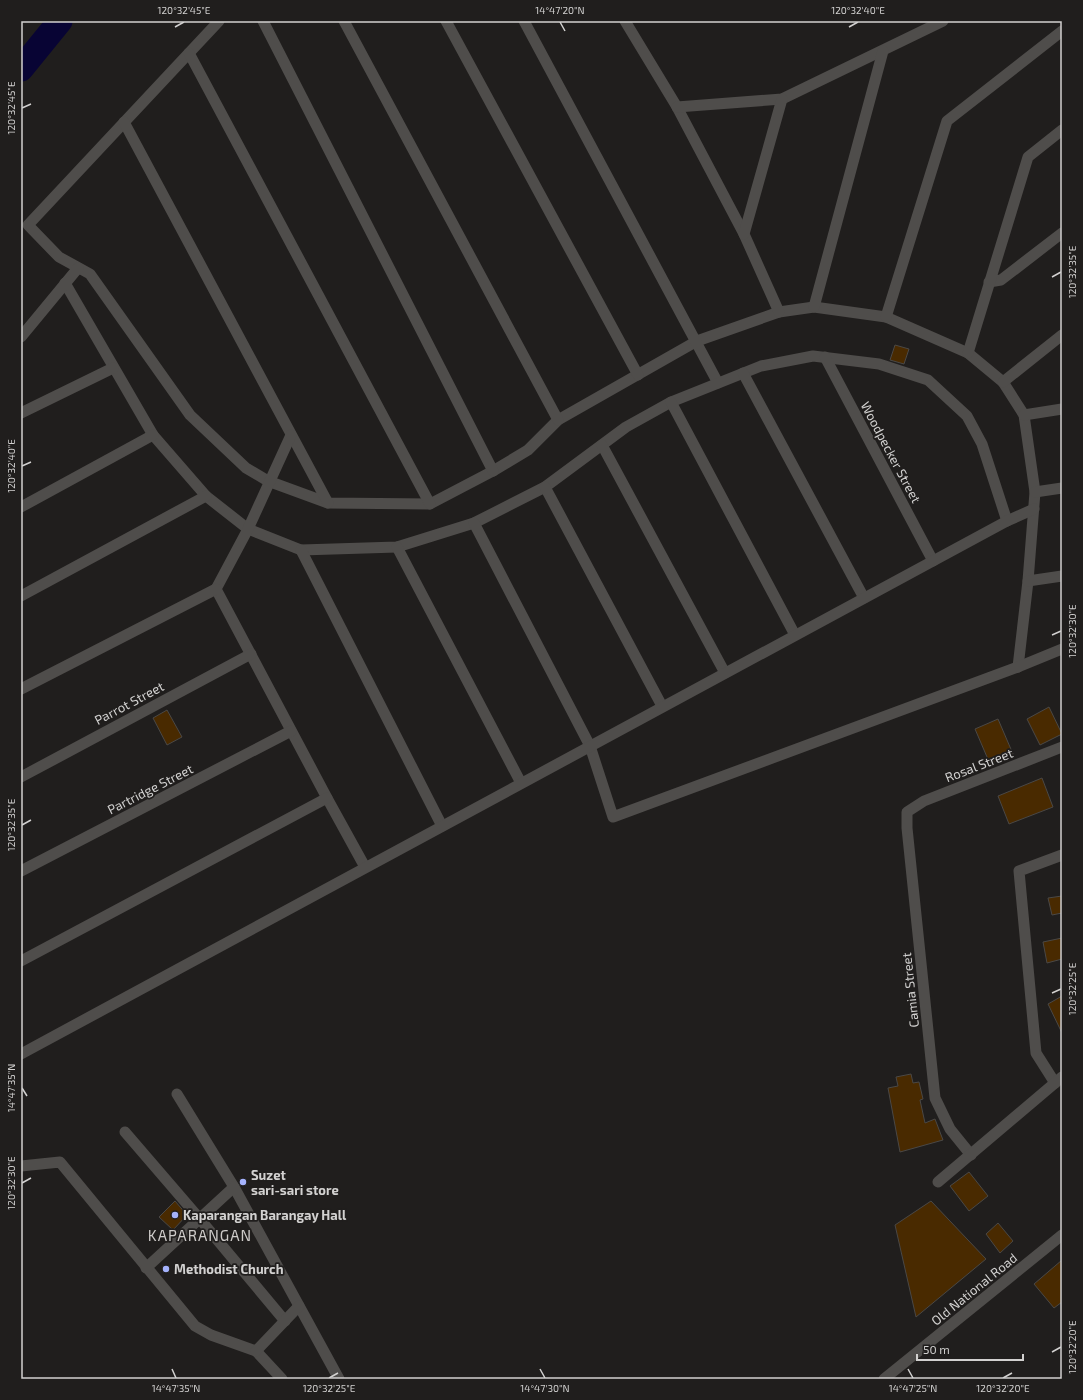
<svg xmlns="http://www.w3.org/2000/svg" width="1083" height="1400" viewBox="0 0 1083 1400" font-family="'Exo 2',sans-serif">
<rect width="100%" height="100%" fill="#201e1d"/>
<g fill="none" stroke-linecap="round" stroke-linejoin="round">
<polyline stroke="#080434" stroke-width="25" points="21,69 60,21"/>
</g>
<g fill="#492a00" stroke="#4a4846">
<polygon points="895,345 909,349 904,364 890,360"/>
<polygon points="1049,707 1062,734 1040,745 1027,719"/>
<polygon points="167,710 182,737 167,745 153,718"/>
<polygon points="998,719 1013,754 990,764 975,729"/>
<polygon points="1042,778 1053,807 1009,824 998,796"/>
<polygon points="1062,896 1062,913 1052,915 1048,898"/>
<polygon points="1062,938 1062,959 1047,963 1043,942"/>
<polygon points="1062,996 1062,1033 1048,1004"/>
<polygon points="911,1074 913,1083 919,1082 923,1099 920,1100 925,1123 935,1119 943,1140 900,1152 888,1088 898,1086 896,1077"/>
<polygon points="969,1172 988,1196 969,1211 950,1186"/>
<polygon points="175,1201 187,1215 173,1230 159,1217"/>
<polygon points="931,1201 986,1259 916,1317 895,1225"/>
<polygon points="998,1223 1013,1241 1000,1253 986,1234"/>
<polygon points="1062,1260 1062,1302 1054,1308 1034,1284"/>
</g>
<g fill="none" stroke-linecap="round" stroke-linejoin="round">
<g stroke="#4f4d4b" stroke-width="11">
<polyline points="219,21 28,225 59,257 90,274 190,415 246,468 268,481 328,503 430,504 493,471 528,450 558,420 697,341 779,312 814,307 886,317 968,353 1003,382 1024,415 1035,492 1028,581 1018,667"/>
<polyline points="263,21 493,471"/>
<polyline points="344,21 558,420"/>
<polyline points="446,21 638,375"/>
<polyline points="524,21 718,383"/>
<polyline points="625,21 677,107 744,234 779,312"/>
<polyline points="189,53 430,504"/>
<polyline points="677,107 782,99 943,21"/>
<polyline points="124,122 328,503"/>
<polyline points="744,234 782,99"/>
<polyline points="989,282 1001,280 1062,233"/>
<polyline points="65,283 153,435 206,496 248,529 301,550 397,547 474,523 545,487 626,427 671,402 761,366 813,356 879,364 928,380 967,416 982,444 1007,521"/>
<polyline points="814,307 883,51"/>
<polyline points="886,317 947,121 1062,31"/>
<polyline points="21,337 78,268"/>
<polyline points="968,353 1028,157 1062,130"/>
<polyline points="825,357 933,561"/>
<polyline points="743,373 864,598"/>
<polyline points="1003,382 1062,335"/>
<polyline points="671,402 795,635"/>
<polyline points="21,413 113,368"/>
<polyline points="1024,415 1062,409"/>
<polyline points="291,435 248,529 216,589 327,798 365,867"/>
<polyline points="602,445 725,673"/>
<polyline points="545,487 662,706"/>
<polyline points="1035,492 1062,488"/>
<polyline points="21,507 153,435"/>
<polyline points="474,523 590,746 613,817 1018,667 1062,649"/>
<polyline points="397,547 521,783"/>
<polyline points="301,550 442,826"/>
<polyline points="1028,581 1062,576"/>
<polyline points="21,596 206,496"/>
<polyline points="21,689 216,589"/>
<polyline points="21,777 251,654"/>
<polyline points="21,871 291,731"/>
<polyline points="21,961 327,798"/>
<polyline points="21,1054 933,561 1007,521 1034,509"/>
<polyline points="1055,1083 1036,1053 1019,871 1062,855"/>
<polyline points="177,1094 234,1187 339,1379"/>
<polyline points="125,1132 199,1218 285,1321"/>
<polyline points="971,1155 950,1129 935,1098 907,828 907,812 924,801 1062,747"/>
<polyline points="21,1166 60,1162 195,1326 211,1335 256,1351 282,1379"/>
<polyline points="938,1182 1062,1077"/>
<polyline points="146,1268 234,1187"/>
<polyline points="256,1351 299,1306"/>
</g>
<polyline stroke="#4f4d4b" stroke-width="11" points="884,1379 1062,1235"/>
</g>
<path fill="none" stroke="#d2d1d0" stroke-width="1.5" d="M560,22L565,31M175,27L184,22M849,27L858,22M22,108L31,104M1052,277L1061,272M22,466L31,462M1052,635L1061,631M22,825L31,820M1052,993L1061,989M22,1088L27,1096M22,1183L31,1178M1052,1352L1061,1347M172,1369L176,1378M540,1369L545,1378M908,1369L913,1378M329,1378L338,1373M1003,1378L1012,1373"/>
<g fill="#a4b2fc" stroke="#201e1d" stroke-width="1.5">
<circle cx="243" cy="1182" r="4"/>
<circle cx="175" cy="1215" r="4"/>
<circle cx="166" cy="1269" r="4"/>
</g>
<g text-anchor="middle" stroke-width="3.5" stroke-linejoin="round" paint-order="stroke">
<g font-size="13" fill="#d2d1d0" stroke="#201e1d">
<text transform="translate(891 452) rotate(62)" y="5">Woodpecker Street</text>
<text transform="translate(129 703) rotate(-28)" y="5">Parrot Street</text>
<text transform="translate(979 765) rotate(-21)" y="5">Rosal Street</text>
<text transform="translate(150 789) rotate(-27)" y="5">Partridge Street</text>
<text transform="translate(910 990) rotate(-96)" y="5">Camia Street</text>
<text transform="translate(974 1289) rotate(-39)" y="5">Old National Road</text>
</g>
<g font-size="13" font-weight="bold" fill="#d2d1d0" stroke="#201e1d" text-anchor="start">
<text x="251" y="1180">Suzet<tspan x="251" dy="15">sari-sari store</tspan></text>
<text x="183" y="1220">Kaparangan Barangay Hall</text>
<text x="174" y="1274">Methodist Church</text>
</g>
<g font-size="15" letter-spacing="1" fill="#cecbc9" stroke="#201e1d">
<text x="200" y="1241">KAPARANGAN</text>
</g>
</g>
<rect width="1083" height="1400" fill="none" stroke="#201e1d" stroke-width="44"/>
<path d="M917 1354v6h106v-6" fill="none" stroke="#d2d1d0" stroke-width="2"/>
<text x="923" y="1354" font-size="12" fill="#d2d1d0" stroke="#201e1d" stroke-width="3" paint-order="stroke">50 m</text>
<rect x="22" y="22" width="1039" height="1356" fill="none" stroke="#d2d1d0" stroke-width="1.5"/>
<g font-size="10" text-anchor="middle" fill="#d2d1d0">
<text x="184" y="14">120°32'45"E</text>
<text x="560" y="14">14°47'20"N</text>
<text x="858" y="14">120°32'40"E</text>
<text transform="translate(11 108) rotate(-90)" y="4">120°32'45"E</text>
<text transform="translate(1072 272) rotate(-90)" y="4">120°32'35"E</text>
<text transform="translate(11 466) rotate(-90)" y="4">120°32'40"E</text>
<text transform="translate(1072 631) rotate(-90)" y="4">120°32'30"E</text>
<text transform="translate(11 825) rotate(-90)" y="4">120°32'35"E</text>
<text transform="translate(1072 989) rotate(-90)" y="4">120°32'25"E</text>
<text transform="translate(11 1088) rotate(-90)" y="4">14°47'35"N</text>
<text transform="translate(11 1183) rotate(-90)" y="4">120°32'30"E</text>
<text transform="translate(1072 1347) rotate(-90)" y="4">120°32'20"E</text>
<text x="176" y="1392">14°47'35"N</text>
<text x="329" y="1392">120°32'25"E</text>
<text x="545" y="1392">14°47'30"N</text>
<text x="913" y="1392">14°47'25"N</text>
<text x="1003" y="1392">120°32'20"E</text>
</g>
</svg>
